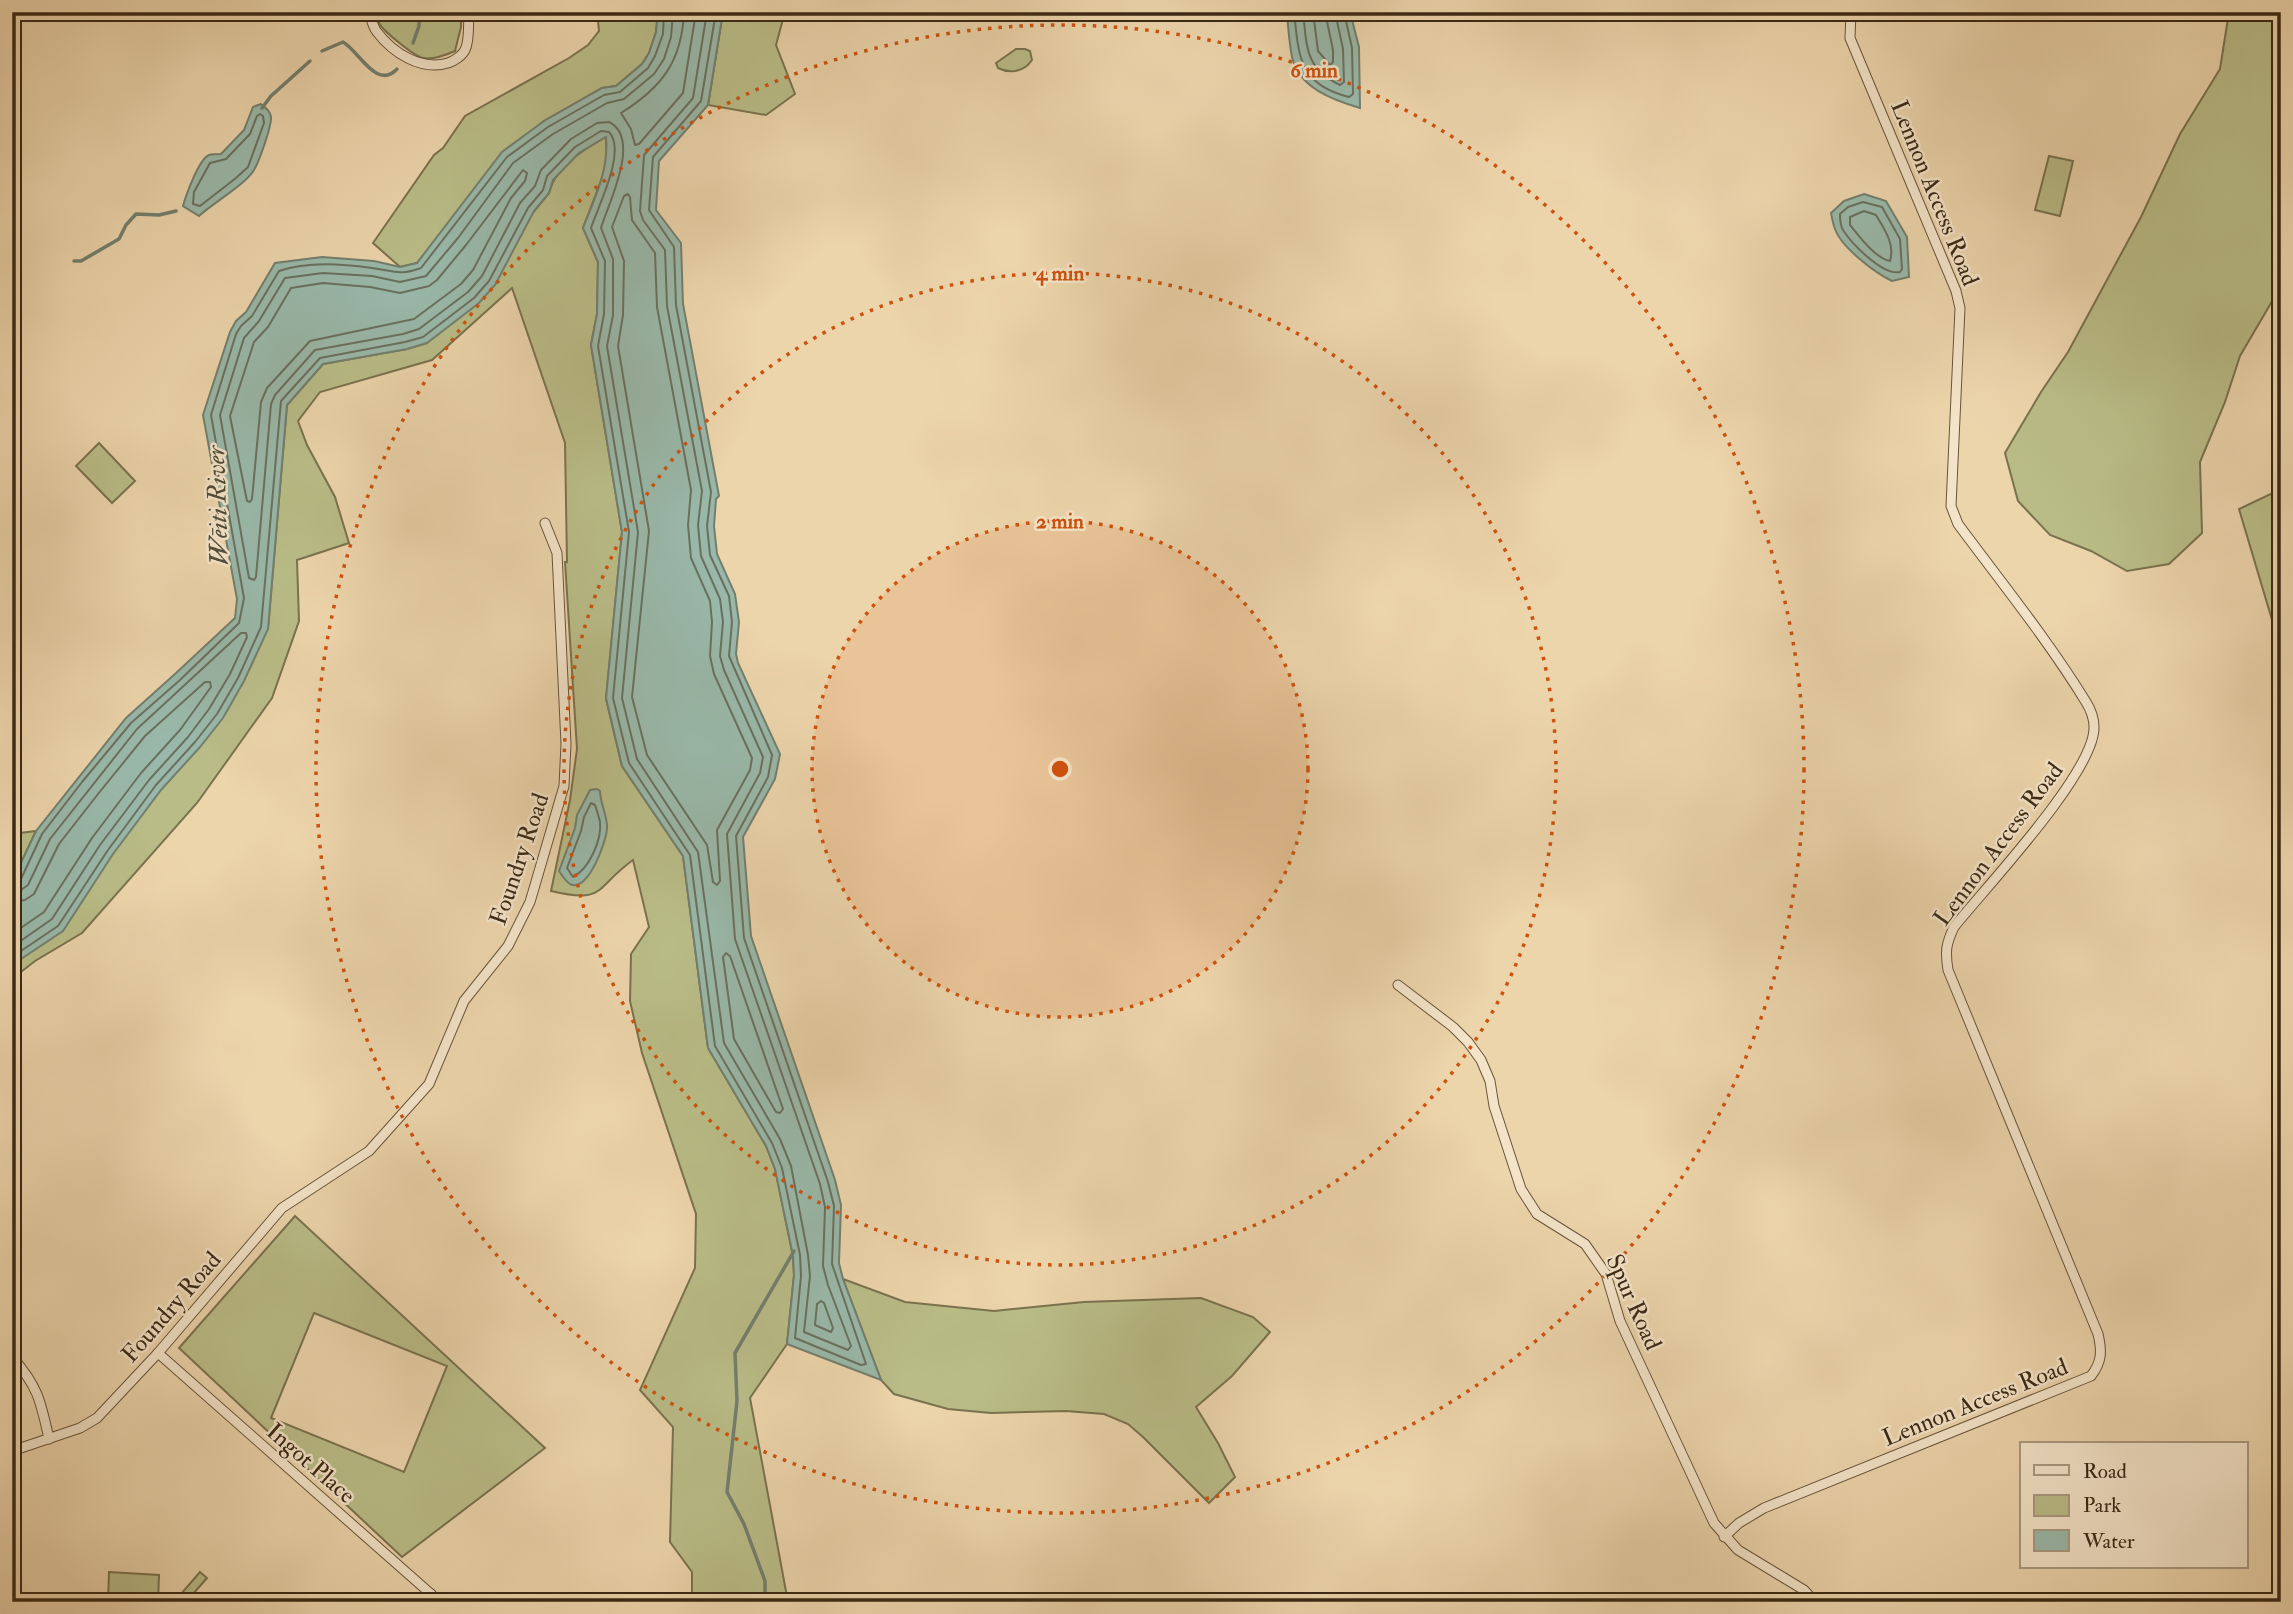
<svg xmlns="http://www.w3.org/2000/svg" width="2293" height="1614" viewBox="0 0 2293 1614" font-family="'IM FELL Double Pica',serif">
<rect width="100%" height="100%" fill="#ecd4ab"/>
<filter id="stains"><feTurbulence type="fractalNoise" baseFrequency=".00286" numOctaves="4"/><feColorMatrix values="0 0 0 0 .2 0 0 0 0 .09 0 0 0 0 .02 0 0 0 .5 -.17"/></filter>
<radialGradient id="worn" r=".72"><stop offset=".6" stop-color="#630" stop-opacity="0"/><stop offset="1" stop-color="#630" stop-opacity=".3"/></radialGradient>
<g fill="#b9bc87" stroke="#7a724e" stroke-width="2" fill-rule="evenodd">
<path d="M377,12H461V27L455,51C446,55 433,60 423,58C414,56 383,31 379,23C378,21 377,15 377,12Z"/>
<polygon points="597,12 658,12 656,32 649,53 642,64 616,86 602,88 544,121 529,134 417,263 400,267 373,243 434,155 443,148 465,116 569,58 588,45 599,31"/>
<polygon points="723,12 785,12 776,45 795,94 766,115 708,105"/>
<polygon points="2229,12 2281,12 2281,286 2240,356 2225,402 2200,462 2202,533 2169,564 2127,571 2091,551 2050,535 2018,501 2005,453 2041,392 2068,352 2141,217 2180,134 2220,69"/>
<path d="M1016,49H1025L1030,51L1032,60C1024,72 1010,74 998,68L996,63Z"/>
<path d="M606,136L607,159L604,173L583,228L598,262L597,314L591,345L622,532L606,699L622,766L683,856L708,1048L766,1146L775,1169L793,1256L794,1275L787,1344L750,1398L788,1602H692V1572L670,1542L673,1427L640,1390L695,1268L696,1214L642,1053L630,1001L631,954L649,927L633,860C594,888 606,904 551,891L570,800L577,749L565,562H567L565,443L512,288L432,360L320,392L298,421L307,445L335,497L349,543L297,560L299,621L272,698L197,803L82,933L35,961L12,979V927L268,629L287,405L323,364L407,349L427,343L549,193C556,165 583,151 606,136Z"/>
<polygon points="2049,156 2073,161 2060,216 2035,210"/>
<polygon points="99,443 135,481 112,503 76,466"/>
<polygon points="2281,489 2281,650 2239,509"/>
<polygon points="36,831 12,882 12,834"/>
<path d="M295,1216L545,1448L402,1557L179,1348ZM314,1313L447,1366L404,1472L271,1418Z"/>
<polygon points="843,1279 905,1302 994,1311 1084,1302 1201,1298 1253,1317 1270,1332 1232,1376 1196,1407 1218,1443 1235,1477 1209,1503 1143,1437 1128,1424 1104,1414 1066,1411 991,1413 948,1409 894,1394 881,1380"/>
<polygon points="109,1572 159,1575 158,1602 108,1602"/>
<polygon points="200,1572 207,1578 186,1602 174,1602"/>
</g>
<g fill="#99b8a9" stroke="#737f6e" stroke-width="2">
<path d="M658,12H723L708,105L659,161L656,210L681,243L683,304L719,496L716,499L714,526L717,554L735,594L739,622L736,654L738,663L780,754L775,779L743,837L751,936L835,1180L841,1205L839,1263L843,1279L881,1380L787,1344L794,1275L793,1256L775,1169L766,1146L708,1048L683,856L622,766L606,698L622,532L591,345L597,314L598,262L583,228C595,197 609,170 606,137L579,153L553,180L549,193L534,211L495,285L479,303L427,343L407,349L323,364L287,405L268,629L244,681L223,718L200,747L161,790L113,854L63,931L12,965V882L36,831L126,718L175,674L235,618L237,599L203,415L230,332L236,321L246,312L275,263L322,257L374,261L400,267L417,263L502,152L544,121L602,88L616,86L642,64L649,53L656,32Z"/>
<path d="M1287,12H1350L1359,47L1360,108C1333,100 1299,88 1292,57C1289,42 1288,27 1287,12Z"/>
<path d="M261,104C266,108 270,111 271,117C272,125 259,162 254,170C245,185 213,203 199,216L183,206C186,195 199,159 209,155C212,154 217,154 221,154L244,130L253,107Z"/>
<path d="M1864,194L1886,201L1907,237L1909,277L1892,281C1875,273 1841,247 1835,229C1833,224 1832,218 1831,213L1844,201Z"/>
<path d="M597,789L600,791C600,804 608,816 607,829C606,842 588,893 570,884C565,881 562,875 559,871L575,828L577,815L590,790Z"/>
</g>
<g fill="none" stroke-linecap="round" stroke-linejoin="round">
<g stroke="#6a705f" stroke-width="2">
<path d="M673,12L671,37L664,59L654,74L624,99L607,103L553,134L513,163L458,238L426,276L400,282L372,276L323,273L285,278L259,321L244,338L220,415L249,578L254,580L256,577L271,404L275,395L315,350L403,334L419,329L468,292L482,276L520,203L535,186L541,170L571,139L597,123L609,122C642,138 608,204 601,228L613,259V315L607,346L638,532L622,698L637,759L698,852L724,1043L780,1139L791,1166L808,1255L810,1276L804,1332L848,1350L851,1346L828,1285L823,1266L825,1207L820,1184L735,939L727,834L760,773L763,757L724,670L720,656L723,622L720,599L701,556L698,525L702,491L667,306L665,250L643,220L640,211L644,155L693,98L707,12"/>
<path d="M684,12C682,62 661,88 621,113L631,129L635,145L639,144L683,93L696,12"/>
<path d="M1294,12C1299,56 1298,84 1349,97L1353,94L1352,48L1344,12"/>
<path d="M1303,12C1307,48 1305,68 1340,85L1344,82L1343,49L1335,12"/>
<polyline points="1313,12 1318,51 1330,65 1333,62 1333,50 1325,12"/>
<polygon points="260,114 263,116 264,123 248,167 236,178 200,206 193,204 194,192 210,163 226,159 250,134 257,116"/>
<polygon points="523,170 527,173 525,181 511,198 473,270 461,284 414,319 310,341 267,388 261,402 252,499 250,502 247,501 230,416 254,342 268,327 291,288 323,283 370,287 400,293 429,286 437,280 466,245"/>
<polygon points="628,194 630,197 632,220 655,253 657,307 691,490 688,525 691,558 710,601 712,622 710,656 714,674 752,758 750,770 717,830 720,881 717,885 713,882 707,845 647,755 632,697 649,531 618,346 623,315 624,261 612,227 624,196"/>
<path d="M1863,202L1882,207L1900,239L1902,269L1900,272C1883,276 1852,244 1843,230C1840,225 1840,220 1840,214L1848,207Z"/>
<path d="M1864,211L1876,215C1885,230 1895,244 1890,261C1875,258 1860,237 1850,225V217Z"/>
<path d="M591,803L595,805C597,811 599,817 600,822C602,840 589,869 573,877L567,868L581,831L584,817Z"/>
<path d="M12,883L21,879L42,834L82,782L131,723L180,680L239,623L244,598L211,415L236,334L241,326L252,316L279,271C308,261 343,264 372,268C394,271 399,276 421,268L507,157L548,127L604,95L620,92L648,68L655,56L663,34L664,12"/>
<polyline points="12,892 21,890 28,885 50,839 137,729 241,633 246,633 247,637 230,674 209,709 188,737 149,780 100,845 52,919 12,947"/>
<polyline points="12,902 25,900 34,894 59,844 98,794 145,736 205,682 210,682 211,687 180,730 141,773 92,838 44,912 12,934"/>
<polygon points="726,953 730,956 783,1109 780,1113 776,1112 734,1039 723,957"/>
<path d="M12,957L58,926L108,850L156,785L195,742L217,714L238,678L261,627L281,401L320,358L405,342L423,337L474,298L489,281L528,208L543,190L547,176L575,147L601,131L609,132C627,151 598,206 591,228L605,261L604,314L598,346L629,532L613,698L629,763L690,855L715,1046L772,1143L782,1168L800,1255L801,1276L795,1338L861,1365L866,1364L832,1264L834,1206L828,1182L744,938L736,836L768,777L772,755L729,656L732,622L729,596L710,555L707,526L711,492L676,305L674,247L649,210L653,157L701,101L716,12"/>
<polygon points="821,1301 824,1303 833,1328 831,1332 815,1325 817,1304"/>
</g>
<g stroke="#737f6e" stroke-width="3.5">
<polyline points="413,43 419,26 419,12"/>
<path d="M322,51L343,42C358,50 377,91 397,69"/>
<polyline points="262,108 271,96 310,61"/>
<polyline points="74,261 81,261 119,239 126,225 136,214 159,215 176,211"/>
<polyline points="765,1602 765,1581 744,1524 727,1492 737,1401 735,1353 794,1251"/>
</g>
<g stroke="#67543a" stroke-width="11">
<g id="minor">
<path d="M369,12C371,19 373,27 377,32C393,53 421,71 448,63C454,61 462,56 465,50C470,40 468,24 469,12"/>
<polyline points="1398,985 1453,1027 1468,1042 1481,1060 1490,1081 1494,1106 1521,1189 1537,1214 1585,1244 1606,1274 1620,1321 1714,1523 1738,1550 1804,1590 1815,1602"/>
<polyline points="158,1353 440,1602"/>
<path d="M12,1357C38,1386 41,1402 49,1439"/>
<polyline points="12,1451 80,1428 97,1418 158,1353 282,1208 369,1151 429,1084 464,1001 508,946 530,902 564,786 566,744 557,553 545,523"/>
<path d="M1724,1537L1739,1523L1764,1508L2091,1376C2102,1362 2102,1351 2098,1334L1948,970C1945,951 1946,944 1954,927C1985,888 2095,772 2094,727C2094,718 2091,710 2086,702C2048,640 2001,582 1958,524L1951,506L1960,308L1956,291L1850,38L1851,12"/>
<polyline points="424,1602 431,1594"/>
</g>
</g>
<use href="#minor" stroke="#f3e3c8" stroke-width="9"/>
</g>
<circle cx="1060" cy="769" r="248" fill="#ce520d" fill-opacity=".12"/>
<g fill="none" stroke="#ce520d" stroke-width="3.5" stroke-dasharray="3.5 7">
<circle cx="1060" cy="769" r="248"/>
<circle cx="1060" cy="769" r="496"/>
<circle cx="1060" cy="769" r="744"/>
</g>
<g text-anchor="middle" stroke-width="5" stroke-linejoin="round" paint-order="stroke">
<g font-size="24" fill="#3b2915" stroke="#f3e3c8">
<text transform="translate(1935 193) rotate(68)" y="8">Lennon Access Road</text>
<text transform="translate(1998 844) rotate(-53)" y="8">Lennon Access Road</text>
<text transform="translate(519 859) rotate(-71)" y="8">Foundry Road</text>
<text transform="translate(1634 1302) rotate(66)" y="8">Spur Road</text>
<text transform="translate(171 1307) rotate(-49)" y="8">Foundry Road</text>
<text transform="translate(1975 1402) rotate(-22)" y="8">Lennon Access Road</text>
<text transform="translate(311 1463) rotate(41)" y="8">Ingot Place</text>
</g>
<g font-size="26" font-style="italic" fill="#524d3a" stroke="#f3e3c8">
<text transform="translate(217 506) rotate(-92)" y="9">Wēiti River</text>
</g>
</g>
<circle cx="1060" cy="769" r="10" fill="#ce520d" stroke="#f3e3c8" stroke-width="3.5"/>
<g font-size="21" text-anchor="middle" font-weight="bold" fill="#ce520d" stroke="#f3e3c8" stroke-width="5" stroke-linejoin="round" paint-order="stroke">
<text x="1314" y="77">6 min</text>
<text x="1060" y="280">4 min</text>
<text x="1060" y="528">2 min</text>
</g>
<rect width="2293" height="1614" fill="none" stroke="#ecd4ab" stroke-width="42"/>
<rect x="14" y="14" width="2265" height="1586" fill="none" stroke="#3b2915" stroke-width="3.5"/>
<rect x="21" y="21" width="2251" height="1572" fill="none" stroke="#3b2915" stroke-width="2"/>
<rect x="2020" y="1442" width="228" height="126" fill="#f3e3c8" stroke="#a99980" stroke-width="2"/>
<rect x="2034" y="1465" width="35" height="10" fill="#f3e3c8" stroke="#a99980" stroke-width="2"/>
<text x="2083" y="1478" font-size="21" fill="#3b2915">Road</text>
<rect x="2034" y="1495" width="35" height="21" fill="#b9bc87" stroke="#a99980" stroke-width="2"/>
<text x="2083" y="1512" font-size="21" fill="#3b2915">Park</text>
<rect x="2034" y="1530" width="35" height="21" fill="#99b8a9" stroke="#a99980" stroke-width="2"/>
<text x="2083" y="1548" font-size="21" fill="#3b2915">Water</text>
<rect width="100%" height="100%" filter="url(#stains)"/>
<rect width="100%" height="100%" fill="url(#worn)"/>
</svg>
